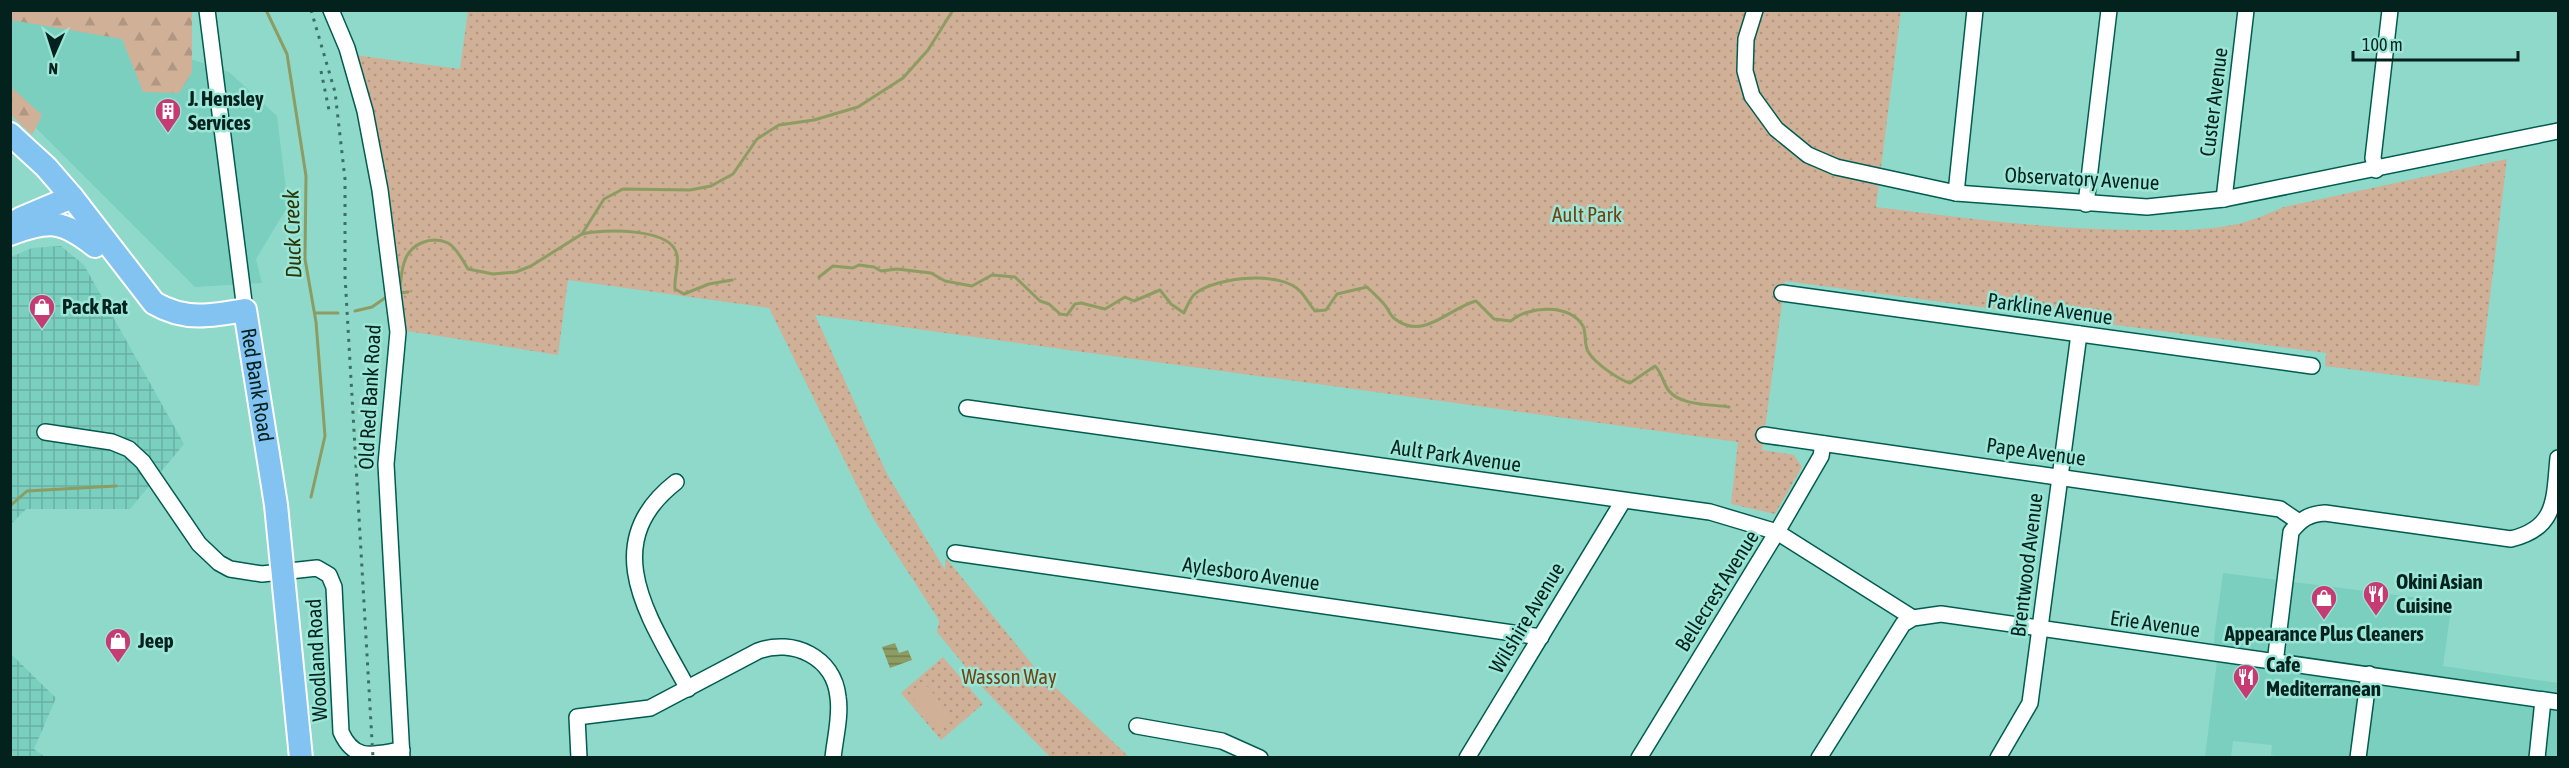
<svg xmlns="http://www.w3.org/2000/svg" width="2569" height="768" viewBox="0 0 2569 768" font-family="'Asap Condensed',sans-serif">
<defs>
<pattern id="industrial-grid" width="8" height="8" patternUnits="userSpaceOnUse" patternTransform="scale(1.5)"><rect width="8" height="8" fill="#7acfbf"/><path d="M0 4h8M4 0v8" fill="none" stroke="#68b1a4"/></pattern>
<pattern id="forest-firs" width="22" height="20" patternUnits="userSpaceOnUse" patternTransform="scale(1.5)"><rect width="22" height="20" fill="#d0b097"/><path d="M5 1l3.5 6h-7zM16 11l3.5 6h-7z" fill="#b19782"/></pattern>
<pattern id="park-dots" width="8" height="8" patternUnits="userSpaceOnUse" patternTransform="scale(1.5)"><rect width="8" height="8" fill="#d0b097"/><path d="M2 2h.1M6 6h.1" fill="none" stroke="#b19782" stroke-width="1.8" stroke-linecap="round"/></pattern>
<pattern id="water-rules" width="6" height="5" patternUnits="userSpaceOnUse" patternTransform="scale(1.5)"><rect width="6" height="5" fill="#8d9c62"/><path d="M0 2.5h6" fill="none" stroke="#717f50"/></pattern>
</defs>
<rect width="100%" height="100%" fill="#8fd9ca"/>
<g fill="#7acfbf">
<polygon points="10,11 49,11 229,72 277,116 288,206 256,259 262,283 195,287 11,103"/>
<polygon points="2223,573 2452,602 2443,666 2558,683 2558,757 2286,758 2271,755 2272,745 2233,741 2231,757 2205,757 2218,653 2213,652 2215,631"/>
</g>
<g fill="url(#industrial-grid)">
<polygon points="61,246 84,265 184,444 130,509 26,509 11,524 11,257 32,248"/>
<polygon points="11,654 56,698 34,749 45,757 11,757"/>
</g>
<g fill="url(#forest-firs)">
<polygon points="10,11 192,11 192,72 179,93 143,92 122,39 11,20"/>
<polygon points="10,86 42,115 32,135 11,115"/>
</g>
<g fill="url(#park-dots)">
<path d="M468,10H1901L1876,207C1964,218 2052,230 2141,230C2170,230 2203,231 2232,225C2250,222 2267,214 2284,207L2507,159L2479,386L2325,366L2326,353L1785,281L1762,450L1794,455L1802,467L1775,514L1731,504L1738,442L815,315L887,474L945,570L946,558L1036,669L1129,757H1050L982,687L937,632L939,620L873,518L769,308L568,280L558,355L407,331L385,174L345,58L339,53L460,69Z"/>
<polygon points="943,657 983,704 941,740 901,693"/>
</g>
<polygon fill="#d0b097" points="927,686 952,716 938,728 913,698"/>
<polygon fill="url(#water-rules)" points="895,643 899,653 908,650 912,660 890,668 882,647"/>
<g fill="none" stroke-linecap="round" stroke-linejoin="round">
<g stroke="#8d9c62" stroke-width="3">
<polyline points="266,10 287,54 306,176 305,259 316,322 325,436 311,497"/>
<path d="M582,234C602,229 672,227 677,255C679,265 674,278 675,289L684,294L709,284L732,280"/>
<path d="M819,277L833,266L853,268L859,265L874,267L881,271L897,269L931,273L945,281L972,286L992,275L1015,277L1040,301L1049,304L1060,314L1067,315L1075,304L1081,303L1105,309L1125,297L1134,301L1160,290L1171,304L1184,313C1187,307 1190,297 1196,293C1217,277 1282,270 1301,292C1306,298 1310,305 1315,311L1326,310L1337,294L1367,287C1373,293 1379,298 1384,304C1388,308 1390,316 1395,319C1424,341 1447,309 1476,301L1494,319L1511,321C1528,306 1569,303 1583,326C1587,334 1583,345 1589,353C1595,363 1619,380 1630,383L1655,366C1663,374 1662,382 1669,391C1681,406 1711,404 1729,407"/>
<path d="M408,292L399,293C401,282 401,270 405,260C411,244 431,235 448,243C457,248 463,261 468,269L493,274L516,272L531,266L582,234L604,199L623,189L690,190L711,186L733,174L757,139L779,125L814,120L858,107L903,78L928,50L953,10"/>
<polyline points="355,311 372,307 385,298"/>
<polyline points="315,313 338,313"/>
<polyline points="10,506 27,491 116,486"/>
</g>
<g stroke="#015c50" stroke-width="18">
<g id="minor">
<polyline points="207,10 245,310"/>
<polyline points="331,10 347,48 365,111 380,190 398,332 386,464 402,758"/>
<polyline points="1755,10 1746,39 1745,71 1752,96 1776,129 1808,155 1836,167 1956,193 2147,207 2224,199 2558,131"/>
<polyline points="2376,170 2373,158 2390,10"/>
<polyline points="1956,193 1975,10"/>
<polyline points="2224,199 2246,10"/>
<polyline points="2086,204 2109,10"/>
<polyline points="1782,293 2312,366"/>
<polyline points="967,408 1710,512 1777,532 1913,618"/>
<path d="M45,432L112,442L129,449L143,462L199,544L219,563L230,569L262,574L317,568L329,575L334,587L341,732C355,763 374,754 402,750"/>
<polyline points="1764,435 2280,509 2299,522"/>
<path d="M676,482C595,545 651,620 688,689"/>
<polyline points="955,553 1541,637"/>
<path d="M2275,663L2291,532C2301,519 2309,514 2325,513L2511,539C2557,528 2554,499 2558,458"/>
<polyline points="1137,726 1222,741 1260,758"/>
<path d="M579,758L577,717L650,708L758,651C793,638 834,657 838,697C841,716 835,738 833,758"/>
<polyline points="1467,758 1623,501"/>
<polyline points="1639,758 1777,532 1821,456 1823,444"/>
<polyline points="1819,758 1903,624 1913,618 1941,614 2558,702"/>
<polyline points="1998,758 2030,703 2079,334"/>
<polyline points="2358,758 2369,674"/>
<polyline points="2537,758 2543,700"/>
</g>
</g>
<g stroke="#fff" stroke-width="26">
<g id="highway">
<path id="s1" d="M10,134L46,167L72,197L154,303C184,321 212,316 245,310L276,505L301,758"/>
<polyline points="20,219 72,197"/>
<path d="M10,234C50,219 62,220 95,246"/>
</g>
</g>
<use href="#minor" stroke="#fff" stroke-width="15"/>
<use href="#highway" stroke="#83c3f1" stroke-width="22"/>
<g stroke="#3d6e65" stroke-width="3" stroke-dasharray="3 6" stroke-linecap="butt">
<polyline points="311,10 335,92 345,179 345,276 373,758"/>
<polyline points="321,71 330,115"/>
</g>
</g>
<defs>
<g id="building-pin" transform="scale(1.35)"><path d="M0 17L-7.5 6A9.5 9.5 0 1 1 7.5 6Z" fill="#c63b72" stroke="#9ce6d7"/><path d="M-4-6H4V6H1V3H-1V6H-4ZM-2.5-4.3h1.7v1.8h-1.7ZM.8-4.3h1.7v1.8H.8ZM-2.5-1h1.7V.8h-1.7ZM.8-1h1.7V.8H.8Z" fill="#fff"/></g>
<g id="shop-pin" transform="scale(1.35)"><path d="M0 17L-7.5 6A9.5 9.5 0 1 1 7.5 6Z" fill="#c63b72" stroke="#9ce6d7"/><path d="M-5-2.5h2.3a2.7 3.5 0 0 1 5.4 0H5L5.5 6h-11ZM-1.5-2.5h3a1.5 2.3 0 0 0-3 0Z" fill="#fff"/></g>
<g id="restaurant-pin" transform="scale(1.35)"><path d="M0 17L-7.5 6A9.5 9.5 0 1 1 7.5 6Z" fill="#c63b72" stroke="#9ce6d7"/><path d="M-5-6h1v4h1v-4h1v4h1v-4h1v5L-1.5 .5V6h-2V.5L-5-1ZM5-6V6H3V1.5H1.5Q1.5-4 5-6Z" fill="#fff"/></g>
</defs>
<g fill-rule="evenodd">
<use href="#building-pin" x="168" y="111"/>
<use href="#shop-pin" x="42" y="307"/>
<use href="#restaurant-pin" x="2376" y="594"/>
<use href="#shop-pin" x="2324" y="598"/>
<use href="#shop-pin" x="118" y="641"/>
<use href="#restaurant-pin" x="2246" y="677"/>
</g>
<g text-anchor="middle" stroke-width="5" stroke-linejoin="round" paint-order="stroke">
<g font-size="21" font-weight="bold" fill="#03221e" stroke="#9ce6d7" text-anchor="start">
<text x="188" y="106">J. Hensley<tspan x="188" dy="24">Services</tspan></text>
<text x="62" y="314">Pack Rat</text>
<text x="2396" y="589">Okini Asian<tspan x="2396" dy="24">Cuisine</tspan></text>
<text x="2324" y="641" text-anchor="middle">Appearance Plus Cleaners</text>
<text x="138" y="648">Jeep</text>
<text x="2266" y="672">Cafe<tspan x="2266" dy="24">Mediterranean</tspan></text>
</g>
<g font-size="21" fill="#03221e" stroke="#9ce6d7">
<text transform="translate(2214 102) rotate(-83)" y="7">Custer Avenue</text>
<text transform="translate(2082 179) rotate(3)" y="7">Observatory Avenue</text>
<text transform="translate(2050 309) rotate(8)" y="7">Parkline Avenue</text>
<text dy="7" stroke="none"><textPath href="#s1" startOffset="392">Red Bank Road</textPath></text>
<text transform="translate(370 397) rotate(-87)" y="7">Old Red Bank Road</text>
<text transform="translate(2036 452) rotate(8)" y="7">Pape Avenue</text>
<text transform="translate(1456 456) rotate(8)" y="7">Ault Park Avenue</text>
<text transform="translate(2027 565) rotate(-83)" y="7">Brentwood Avenue</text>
<text transform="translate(1251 574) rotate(8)" y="7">Aylesboro Avenue</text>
<text transform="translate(1717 591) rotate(-58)" y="7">Bellecrest Avenue</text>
<text transform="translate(1527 618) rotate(-59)" y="7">Wilshire Avenue</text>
<text transform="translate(2155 624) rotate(8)" y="7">Erie Avenue</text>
<text transform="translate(317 660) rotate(-93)" y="7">Woodland Road</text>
</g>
<g font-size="21" fill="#724212" stroke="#9ce6d7">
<text x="1587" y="222">Ault Park</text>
<text x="1009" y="684">Wasson Way</text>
</g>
<g font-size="22" font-style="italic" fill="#2b3406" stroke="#9ce6d7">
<text transform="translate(292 234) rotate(-92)" y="8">Duck Creek</text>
</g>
</g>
<rect width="2569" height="768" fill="none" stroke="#03221e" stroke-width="24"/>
<g transform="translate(54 54) rotate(183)" stroke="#9ce6d7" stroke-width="4.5" paint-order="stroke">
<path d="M0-4.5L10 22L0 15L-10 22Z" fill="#03221e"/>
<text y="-9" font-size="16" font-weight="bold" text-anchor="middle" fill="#03221e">N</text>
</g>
<path d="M2353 51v9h165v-9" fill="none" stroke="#03221e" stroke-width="3"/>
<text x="2362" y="51" font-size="18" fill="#03221e" stroke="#9ce6d7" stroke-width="4.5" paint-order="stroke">100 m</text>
</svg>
